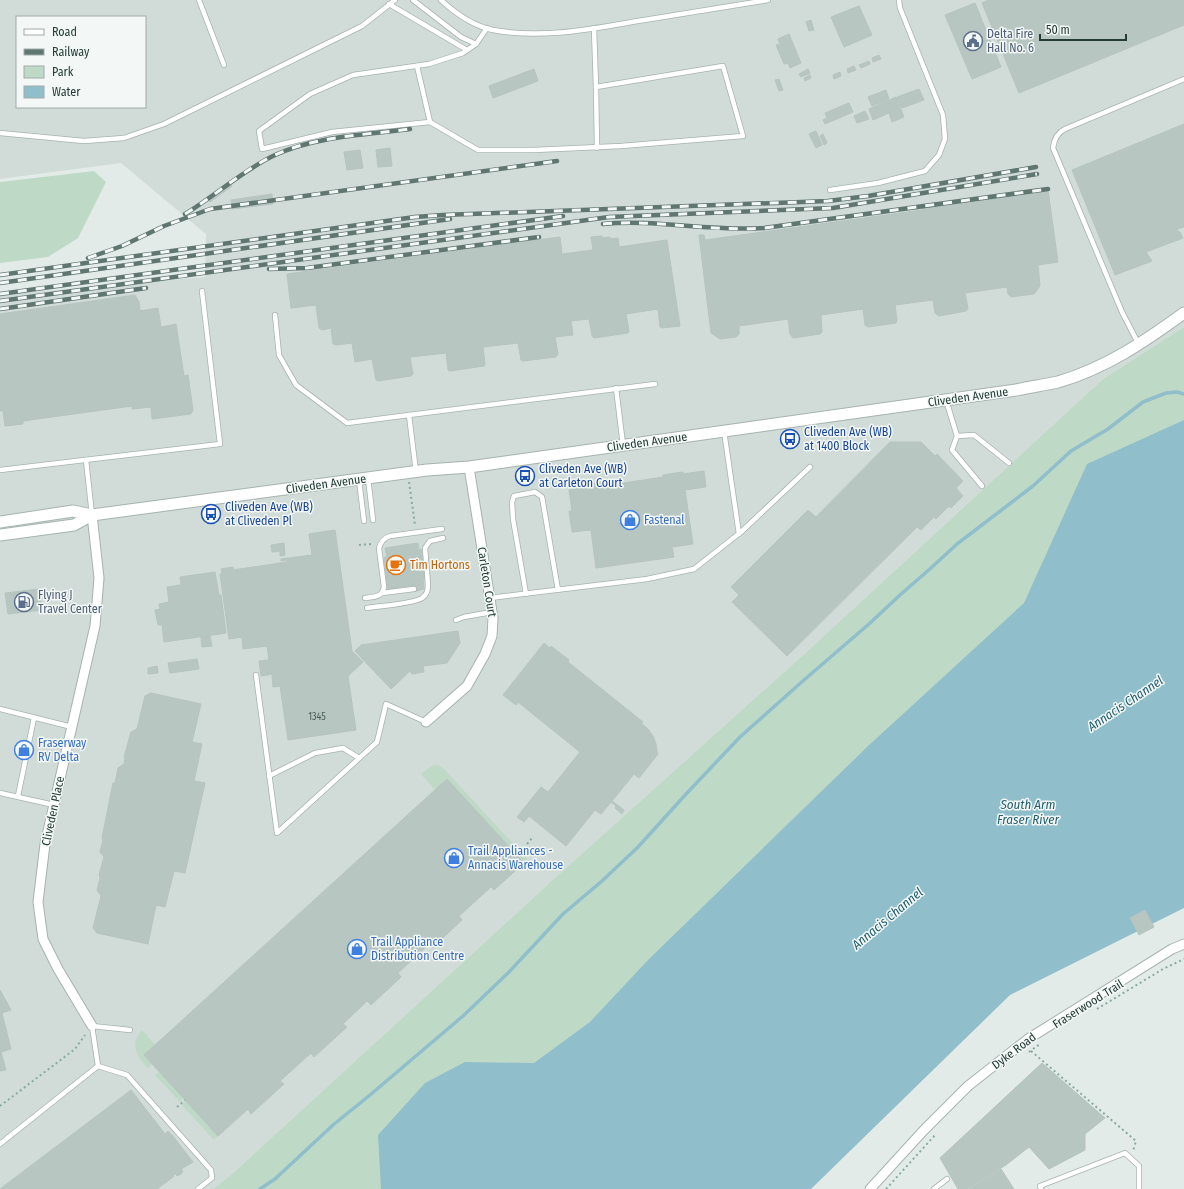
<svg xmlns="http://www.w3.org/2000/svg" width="1184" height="1189" viewBox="0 0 1184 1189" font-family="'Fira Sans Condensed',sans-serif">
<rect width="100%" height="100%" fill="#e3ebe8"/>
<path fill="#d1dbd7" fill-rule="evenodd" d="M0,0H1184V327L1103,379L802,656L557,876L232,1174L213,1189H0V295L205,277L206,234L121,163L0,179ZM17,17H145V107H17Z"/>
<g fill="#bedac7">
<polygon points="94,171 106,182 78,238 48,257 0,263 0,182"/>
<polygon points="1184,327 1184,523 593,1058 396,1189 213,1189 232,1174 557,876 802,656 1103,379"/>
<polygon points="433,765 438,765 444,769 528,860 524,863 447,779 435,790 421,774"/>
<path d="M142,1030L155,1045L144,1055L152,1064L148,1068C137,1056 129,1045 142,1030Z"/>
<polygon points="159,1072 183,1098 180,1102 155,1075"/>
<polygon points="186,1101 218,1136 214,1140 182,1105"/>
</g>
<polygon fill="#90becb" points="1184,420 1184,908 1010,995 811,1189 381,1189 378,1135 425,1083 465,1062 534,1063 590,1022 648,960 867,747 1024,603 1087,464"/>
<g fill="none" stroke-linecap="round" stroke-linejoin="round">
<polyline stroke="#90becb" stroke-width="3.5" points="260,1189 275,1179 333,1125 370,1095 463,1016 508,973 563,914 602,881 638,847 687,793 740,737 804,680 869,624 900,595 931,568 957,544 1033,486 1071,451 1108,429 1143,402 1166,393 1177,392 1184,394"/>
</g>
<g fill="#b8c6c1" stroke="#b6c4bf">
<polygon points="988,0 1184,0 1184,25 1019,93 982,3"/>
<polygon points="975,3 1001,67 972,79 945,15"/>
<polygon points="859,6 872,35 844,47 831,17"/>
<polygon points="811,20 814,30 809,31 806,22"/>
<polygon points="789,34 801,63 790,68 788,63 784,64 776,45 780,44 778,39"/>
<polygon points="879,55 881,59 873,62 872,58"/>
<polygon points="869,61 870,64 861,68 859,65"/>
<polygon points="854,66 856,70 848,73 847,69"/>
<polygon points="534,69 538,81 493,98 489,86"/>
<polygon points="808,69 810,73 801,77 799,74"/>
<polygon points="840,72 841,76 834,79 833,75"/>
<polygon points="810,75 811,78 805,81 804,78"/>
<polygon points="779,79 783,90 779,91 775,80"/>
<polygon points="919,89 924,100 902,108 897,97"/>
<polygon points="886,90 889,99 872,106 868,97"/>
<polygon points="896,97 904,117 892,122 889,113 873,120 869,109"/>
<polygon points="849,103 853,112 825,124 823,120 827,118 825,113"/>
<polygon points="865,111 869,119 857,123 854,116"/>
<polygon points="1184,124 1184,227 1177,229 1179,232 1180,232 1183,238 1146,252 1152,261 1115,275 1072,170"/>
<polygon points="816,131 822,145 816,148 809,134"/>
<polygon points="823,134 827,143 824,145 820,136"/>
<polygon points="390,148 392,166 378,167 376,150"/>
<polygon points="360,150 363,168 347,170 344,152"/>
<polygon points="229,182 232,186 210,202 207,198"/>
<polygon points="1048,190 1058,262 1038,265 1040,286 1034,294 1011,297 1008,294 1007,287 965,293 968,308 966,311 939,316 935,313 933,300 895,305 897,320 896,323 868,327 865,325 863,309 821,315 822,332 820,334 793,338 790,334 788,319 739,326 739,334 736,337 720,339 711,333 699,235 704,235 705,240 922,210 922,207"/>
<polygon points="272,194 273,204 232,209 231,200"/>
<polygon points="602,236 602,238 610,237 610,239 618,238 619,247 667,240 680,326 662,328 660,327 658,309 626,314 629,331 628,333 594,338 592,336 589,319 571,321 573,335 555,337 558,354 556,357 523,361 521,360 518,343 483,347 485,364 484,366 450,371 448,370 446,353 410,357 413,374 411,376 378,381 376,380 372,359 355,362 352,343 336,345 333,344 331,328 322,330 319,328 316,305 291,308 287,274 560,237 562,254 593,250 591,237"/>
<polygon points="135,295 139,302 140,311 158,308 161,327 176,324 184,376 188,375 193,410 191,414 152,419 151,407 132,409 132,406 23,421 23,424 5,426 3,411 0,411 0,314"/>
<polygon points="890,442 921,442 935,456 937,454 963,481 956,488 963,496 951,508 949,506 936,519 934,517 921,530 917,527 787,656 732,602 739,595 731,587 808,510 816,517"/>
<polygon points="704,471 706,487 685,490 693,544 672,547 674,557 596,568 591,530 572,532 569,511 572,511 569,490 590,487 590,484 610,482 611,485 663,477 663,475 683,472 683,474"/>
<polygon points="335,530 352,651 363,662 348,676 356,730 288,740 280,686 273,687 272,674 261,676 259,661 269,660 267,646 243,649 242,637 229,639 220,574 222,573 221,569 233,567 233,570 287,562 287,560 281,561 281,559 312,555 309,534"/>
<polygon points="284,543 285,555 280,556 280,551 272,552 271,545"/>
<polygon points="418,543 419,550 421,549 425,578 423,578 424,589 416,591 415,585 388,589 384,557 387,557 385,548"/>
<polygon points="215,572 219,595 221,595 226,633 164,642 162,625 158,625 155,610 160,609 159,604 169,602 167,587 181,585 180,577"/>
<polygon points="40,589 42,610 8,614 5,593"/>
<polygon points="458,631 460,643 447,663 423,666 424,672 412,674 410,671 391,689 355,651 361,645"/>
<polygon points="210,636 212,646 202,647 201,637"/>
<polygon points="544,643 550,648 551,646 569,660 568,662 643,722 641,723 648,729 653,736 656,744 657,752 658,754 639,778 634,774 612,801 624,810 622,814 615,808 616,806 611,802 601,814 595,810 566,846 529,816 524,822 517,817 541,787 548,792 580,752 518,702 516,705 503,695"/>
<polygon points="197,659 199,669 170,673 168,663"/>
<polygon points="157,666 158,673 148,674 148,668"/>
<polygon points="151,693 201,704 192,742 202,744 194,781 205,783 185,873 174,871 165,907 156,905 148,944 97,933 93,928 101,896 97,890 100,878 99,875 104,857 100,852 103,840 102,838 113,783 115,783 118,768 124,764 125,757 124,757 131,732 137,729 145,696"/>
<polygon points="447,779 524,863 494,890 491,887 459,916 462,920 432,948 429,944 398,973 401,977 371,1005 367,1001 343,1024 347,1027 314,1057 311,1053 280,1081 284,1084 251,1114 248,1109 218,1136 144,1055"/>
<polygon points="1145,910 1154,927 1139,935 1130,918"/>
<polygon points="0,990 11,1010 2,1013 11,1049 1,1052 6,1070 0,1071"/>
<polygon points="1042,1063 1105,1118 1085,1134 1085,1150 1049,1169 1029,1147 1006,1165 967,1189 958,1189 940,1158"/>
<polygon points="131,1090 165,1134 168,1131 171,1135 172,1135 193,1162 181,1169 183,1171 181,1174 177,1176 175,1173 173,1177 157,1189 0,1189"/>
<polygon points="1001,1169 1014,1189 969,1189"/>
</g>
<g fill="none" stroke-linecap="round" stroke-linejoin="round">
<g stroke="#a6b3af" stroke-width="6">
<g id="service">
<polyline points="199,0 224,65"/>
<polyline points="413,0 461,37 476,44 487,28"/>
<path d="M441,0C455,13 474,26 493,30C542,39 591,29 638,21C681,14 725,7 768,0"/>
<polyline points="389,4 467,50"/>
<polyline points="476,44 463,53 429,64 353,75 310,94 259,131 262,149 332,132 430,122 478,150 534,150 621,146 743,136 723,66 596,87 594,28"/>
<polyline points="417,66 430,122"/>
<polyline points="596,87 597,148"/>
<polyline points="0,133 84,141 124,138 164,124 362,26 395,0"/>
<polyline points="830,190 878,183 925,171 939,155 945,139 943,115 900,8 899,0"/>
<polyline points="275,315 279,355 296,385 347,423 409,415"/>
<path d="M1138,343L1122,312L1053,148C1054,139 1057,133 1065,129L1184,79"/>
<polyline points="616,388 623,445"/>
<polyline points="946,400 957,436 952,450 982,486"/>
<polyline points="724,431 739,534"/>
<polyline points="957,436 974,435 1009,463"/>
<polyline points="86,460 92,515"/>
<polyline points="0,470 220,444 202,291"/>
<polyline points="416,472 409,415 655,384"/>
<polyline points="368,478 373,520"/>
<polyline points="359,480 364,521"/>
<polyline points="382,593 414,589"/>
<polyline points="526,594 513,519 512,502 514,496 535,492 542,497 558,590"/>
<path d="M365,598C375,597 382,597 384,587L379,548C381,541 384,538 390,536L442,529"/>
<polyline points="490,598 647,579 694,569 741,532 810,467"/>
<path d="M367,608C379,606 413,604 422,598C427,595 428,591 428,585L425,548L430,541L443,538"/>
<polyline points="456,620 464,617 492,612"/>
<polyline points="256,675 277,833 377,742 386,704 426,722"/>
<polyline points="0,709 72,727"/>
<polyline points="269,776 315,753 343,748 359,758"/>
<polyline points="0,793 54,805"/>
<polyline points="18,796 34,718"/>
<polyline points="98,1066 127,1075 211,1170 212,1178 198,1189"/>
<polyline points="98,1066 92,1026 130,1030"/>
<polyline points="0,1144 98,1066"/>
<polyline points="934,1189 947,1179"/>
<polyline points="1041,1189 1040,1186 1125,1153 1139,1166 1139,1189"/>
</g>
</g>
<g stroke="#a6b3af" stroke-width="11">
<g id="minor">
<polyline points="426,722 467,686 485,654 492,636 493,618 469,467"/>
<polyline points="92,1026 58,969 43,939 38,902 45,844 95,626 99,578 92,515"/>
<polyline points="870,1189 924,1130 968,1086 1028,1039 1172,949 1184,944"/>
</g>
</g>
<g stroke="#a6b3af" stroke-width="13">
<g id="tertiary">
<path d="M0,522L73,511L92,515L427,470L469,467L1016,390C1030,387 1044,385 1058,382C1106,368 1144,342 1184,313"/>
<polyline points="0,535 74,525 92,515"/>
</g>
</g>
<g stroke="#86aba2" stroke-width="2" stroke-dasharray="2 3" stroke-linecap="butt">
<polyline points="409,482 415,525"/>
<polyline points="359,545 372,544"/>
<polyline points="527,844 532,838"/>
<polyline points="1097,1009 1163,969 1184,959"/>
<polyline points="1031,1051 1136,1141 1133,1151"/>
<polyline points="1029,1052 1040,1044"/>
<polyline points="0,1106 75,1049 85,1035"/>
<polyline points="177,1107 185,1100"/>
<polyline points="886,1189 936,1134"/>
</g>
<use href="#service" stroke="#fff" stroke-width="4.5"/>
<use href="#minor" stroke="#fff" stroke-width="9"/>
<use href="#tertiary" stroke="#fff" stroke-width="11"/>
<g stroke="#5f7671" stroke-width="4.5">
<g id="rail">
<path d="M185,214C215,196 243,170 275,155C316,136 365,135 410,129"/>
<path d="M603,224C657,219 710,232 764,228L1048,189"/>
<polyline points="88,258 122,246 164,226 210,209 557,161"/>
<polyline points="269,269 307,268 539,237"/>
<polyline points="0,275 415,217 443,215 828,201 868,196 1036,167"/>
<polyline points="0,283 450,219"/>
<polyline points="0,294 563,216"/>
<polyline points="0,301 609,217 833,208 1037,174"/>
<polyline points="0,309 146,288"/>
</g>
</g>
<use href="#rail" stroke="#f3f8f6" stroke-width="3" stroke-dasharray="9" stroke-linecap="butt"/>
</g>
<defs>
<g id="civic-ring" transform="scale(1)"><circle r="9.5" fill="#f3f8f6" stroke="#5c6f8a" stroke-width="1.5"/><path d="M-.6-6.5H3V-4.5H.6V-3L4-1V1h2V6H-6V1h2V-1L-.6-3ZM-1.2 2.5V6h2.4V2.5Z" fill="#5c6f8a"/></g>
<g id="bus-ring" transform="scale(1)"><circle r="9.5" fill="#f3f8f6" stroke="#1a4fb4" stroke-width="1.5"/><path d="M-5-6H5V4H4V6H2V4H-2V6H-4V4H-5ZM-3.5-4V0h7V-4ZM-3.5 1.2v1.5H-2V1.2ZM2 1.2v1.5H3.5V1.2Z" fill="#1a4fb4"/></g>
<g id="shop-ring" transform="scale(1)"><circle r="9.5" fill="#f3f8f6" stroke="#3f7fe0" stroke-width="1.5"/><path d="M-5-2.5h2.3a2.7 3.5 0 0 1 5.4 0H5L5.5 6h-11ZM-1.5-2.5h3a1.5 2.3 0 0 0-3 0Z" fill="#3f7fe0"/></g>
<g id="cafe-ring" transform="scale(1)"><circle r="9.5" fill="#f3f8f6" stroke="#e8710a" stroke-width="1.5"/><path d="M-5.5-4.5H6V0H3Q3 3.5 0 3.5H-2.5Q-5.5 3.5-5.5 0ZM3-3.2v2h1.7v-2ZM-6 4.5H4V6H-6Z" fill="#e8710a"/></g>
<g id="fuel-ring" transform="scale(1)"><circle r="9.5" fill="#f3f8f6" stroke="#5c6f8a" stroke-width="1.5"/><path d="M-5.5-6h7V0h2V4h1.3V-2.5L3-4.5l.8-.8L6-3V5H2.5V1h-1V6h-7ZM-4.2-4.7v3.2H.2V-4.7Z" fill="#5c6f8a"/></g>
</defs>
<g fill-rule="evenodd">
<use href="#civic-ring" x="973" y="41"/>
<use href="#bus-ring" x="790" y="439"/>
<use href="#bus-ring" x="525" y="476"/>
<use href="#bus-ring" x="211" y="514"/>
<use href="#shop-ring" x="630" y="520"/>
<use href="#cafe-ring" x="396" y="565"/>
<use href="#fuel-ring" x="24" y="602"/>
<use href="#shop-ring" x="24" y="750"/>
<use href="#shop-ring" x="454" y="858"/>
<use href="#shop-ring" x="357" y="949"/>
</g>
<g text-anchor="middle" stroke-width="3" stroke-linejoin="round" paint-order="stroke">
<g font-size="10" fill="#495e59">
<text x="317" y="720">1345</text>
</g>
<g font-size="12" fill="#4e5e75" stroke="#f3f8f6" text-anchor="start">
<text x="987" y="38">Delta Fire<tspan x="987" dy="14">Hall No. 6</tspan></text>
<text x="38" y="599">Flying J<tspan x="38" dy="14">Travel Center</tspan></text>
</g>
<g font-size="12" fill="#243b36" stroke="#f3f8f6">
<text transform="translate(968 397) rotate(-8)" y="4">Cliveden Avenue</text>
<text transform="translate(647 442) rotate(-8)" y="4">Cliveden Avenue</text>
<text transform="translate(326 484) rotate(-8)" y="4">Cliveden Avenue</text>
<text transform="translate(487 582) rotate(81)" y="4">Carleton Court</text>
<text transform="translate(53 811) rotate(-78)" y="4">Cliveden Place</text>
<text transform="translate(1088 1004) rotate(-32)" y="4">Fraserwood Trail</text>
<text transform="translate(1014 1051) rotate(-37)" y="4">Dyke Road</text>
</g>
<g font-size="12" fill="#164399" stroke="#f3f8f6" text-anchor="start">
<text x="804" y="436">Cliveden Ave (WB)<tspan x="804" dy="14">at 1400 Block</tspan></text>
<text x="539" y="473">Cliveden Ave (WB)<tspan x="539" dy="14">at Carleton Court</tspan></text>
<text x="225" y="511">Cliveden Ave (WB)<tspan x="225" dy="14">at Cliveden Pl</tspan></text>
</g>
<g font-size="12" fill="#366cbe" stroke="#f3f8f6" text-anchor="start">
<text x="644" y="524">Fastenal</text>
<text x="38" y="747">Fraserway<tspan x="38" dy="14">RV Delta</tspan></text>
<text x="468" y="855">Trail Appliances -<tspan x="468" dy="14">Annacis Warehouse</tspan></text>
<text x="371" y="946">Trail Appliance<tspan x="371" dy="14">Distribution Centre</tspan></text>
</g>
<g font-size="12" fill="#c56008" stroke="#f3f8f6" text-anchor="start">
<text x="410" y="569">Tim Hortons</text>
</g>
<g font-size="13" font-style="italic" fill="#245f70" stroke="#f3f8f6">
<text transform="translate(1125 703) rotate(-34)" y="5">Annacis Channel</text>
<text x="1028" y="809">South Arm<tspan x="1028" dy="15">Fraser River</tspan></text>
<text transform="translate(887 918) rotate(-40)" y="5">Annacis Channel</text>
</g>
</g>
<rect x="16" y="16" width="130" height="92" fill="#f3f8f6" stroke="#a0aca9"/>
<rect x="24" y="29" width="20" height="6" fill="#ffffff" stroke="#a0aca9"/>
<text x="52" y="36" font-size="12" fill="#243b36">Road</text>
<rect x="24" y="49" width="20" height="6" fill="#5f7671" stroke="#a0aca9"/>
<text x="52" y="56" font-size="12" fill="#243b36">Railway</text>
<rect x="24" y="66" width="20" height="12" fill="#bedac7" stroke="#a0aca9"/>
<text x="52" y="76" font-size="12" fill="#243b36">Park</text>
<rect x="24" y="86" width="20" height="12" fill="#90becb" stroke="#a0aca9"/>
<text x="52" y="96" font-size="12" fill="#243b36">Water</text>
<path d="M1040 34v6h86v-6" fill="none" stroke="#243b36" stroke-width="2"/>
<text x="1046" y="34" font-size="12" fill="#243b36" stroke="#f3f8f6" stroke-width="3" paint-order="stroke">50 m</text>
</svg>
